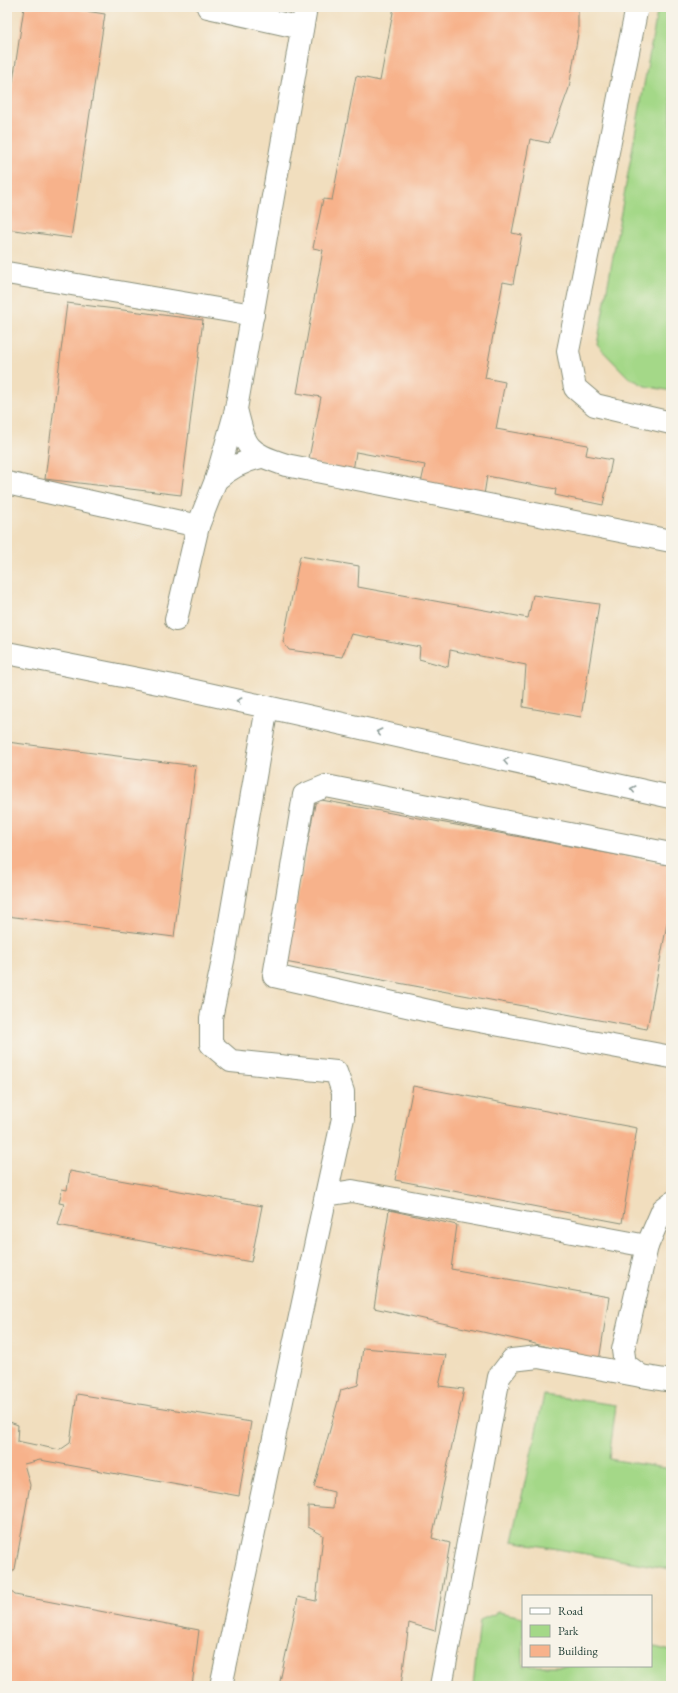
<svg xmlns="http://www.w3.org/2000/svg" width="678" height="1693" viewBox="0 0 678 1693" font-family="'EB Garamond',serif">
<rect width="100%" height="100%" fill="#f7f3e8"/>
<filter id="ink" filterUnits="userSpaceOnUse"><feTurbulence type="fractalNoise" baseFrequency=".025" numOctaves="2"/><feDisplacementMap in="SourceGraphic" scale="8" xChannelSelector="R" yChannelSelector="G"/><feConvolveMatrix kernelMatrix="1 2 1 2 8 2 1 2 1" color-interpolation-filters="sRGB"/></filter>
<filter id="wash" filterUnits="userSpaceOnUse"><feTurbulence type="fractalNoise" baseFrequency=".012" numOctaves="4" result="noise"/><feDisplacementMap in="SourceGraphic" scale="16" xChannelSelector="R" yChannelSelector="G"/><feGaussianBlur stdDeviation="0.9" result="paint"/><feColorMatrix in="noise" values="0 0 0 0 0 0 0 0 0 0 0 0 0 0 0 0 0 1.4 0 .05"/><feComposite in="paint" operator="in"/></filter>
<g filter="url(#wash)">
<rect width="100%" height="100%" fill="#f1debe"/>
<g fill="#a4d888" stroke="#628a5e">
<polygon points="658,7 671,7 671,391 645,386 628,377 597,345"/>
<polygon points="544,1395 616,1405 609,1459 671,1469 671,1569 512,1541"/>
<polygon points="499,1612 523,1617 523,1666 651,1666 651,1646 671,1651 671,1686 473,1686 480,1620"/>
</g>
<g id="blocks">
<g fill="#f7b28b">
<polygon points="24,7 61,7 105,14 71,238 7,229 7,122"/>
<polygon points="394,7 578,7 578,34 569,88 549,143 530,139 512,233 522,235 513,284 503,282 485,378 505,382 496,429 588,445 586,455 612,460 603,505 555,495 556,489 487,476 484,495 421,483 425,465 356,452 353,471 308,463 321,397 297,393 323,250 313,248 323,199 332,200 356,76 380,81"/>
<polygon points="67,303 203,320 181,495 45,479"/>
<polygon points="300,556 359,566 358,587 528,618 533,595 599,604 581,717 523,707 526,665 450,650 448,667 419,659 420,647 351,634 342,657 289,650 283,642"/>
<polygon points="7,742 196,766 174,937 7,916"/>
<polygon points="316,799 671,865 671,903 647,1029 285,962"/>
<polygon points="413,1086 637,1128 622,1223 395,1180"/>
<polygon points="70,1171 262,1206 251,1262 58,1225 64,1204 59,1203 62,1189 67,1190"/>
<polygon points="389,1210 457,1225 451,1269 609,1297 599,1361 528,1342 374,1308"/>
<polygon points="363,1348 446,1355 439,1386 464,1389 432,1538 450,1543 435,1631 409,1623 401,1686 279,1686 298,1597 316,1601 323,1535 308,1527 308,1506 333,1508 334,1492 314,1487 341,1390 358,1385"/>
<polygon points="77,1394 251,1422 239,1496 40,1460 24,1464 30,1485 15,1569 7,1579 7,1421 18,1425 17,1441 60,1450 70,1443"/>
<polygon points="7,1588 15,1595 199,1630 192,1686 7,1686"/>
</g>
</g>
</g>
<g filter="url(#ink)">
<use href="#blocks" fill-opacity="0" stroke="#888e79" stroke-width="1"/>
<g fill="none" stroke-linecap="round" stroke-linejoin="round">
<g stroke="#888e79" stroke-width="24">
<g id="minor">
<polyline points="208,7 302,28"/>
<path d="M306,7L236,409C246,449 247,452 286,465L671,541"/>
<polyline points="637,7 568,351 575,388 595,405 671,423"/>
<polyline points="7,273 253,315"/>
<path d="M216,480C230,468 243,461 261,457"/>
<polyline points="7,483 198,526"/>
<polyline points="176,620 198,526 216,480 236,410"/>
<polyline points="7,653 168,685 671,797"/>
<polyline points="267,707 224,956 211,1018 211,1044 231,1061 336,1072 343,1092 343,1118 326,1195"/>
<polyline points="671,854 326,786 304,795 274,976 442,1014 671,1057"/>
<polyline points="647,1246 623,1350 625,1364 641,1376 671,1381"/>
<polyline points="221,1686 326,1195 352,1191 647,1246 663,1209 671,1203"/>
<polyline points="441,1686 499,1377 512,1360 538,1357 641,1376"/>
</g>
</g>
<use href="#minor" stroke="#fff" stroke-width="22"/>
</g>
<defs><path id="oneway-chevron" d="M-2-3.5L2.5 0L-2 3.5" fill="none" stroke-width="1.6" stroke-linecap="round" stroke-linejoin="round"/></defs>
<g stroke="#8f9e9a">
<use href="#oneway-chevron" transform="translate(239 701) rotate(-167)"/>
<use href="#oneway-chevron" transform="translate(379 732) rotate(-167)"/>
<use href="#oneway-chevron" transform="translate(506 761) rotate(-167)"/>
<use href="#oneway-chevron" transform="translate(633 789) rotate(-167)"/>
</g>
</g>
<rect width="678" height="1693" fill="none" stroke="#f7f3e8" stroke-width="24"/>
<rect x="522" y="1595" width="130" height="72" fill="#f7f3e8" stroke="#a1aaa0"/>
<rect x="530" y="1608" width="20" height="6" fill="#ffffff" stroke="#a1aaa0"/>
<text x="558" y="1615" font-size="12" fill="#1f3d34">Road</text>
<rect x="530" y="1625" width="20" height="12" fill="#a4d888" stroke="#a1aaa0"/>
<text x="558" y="1635" font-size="12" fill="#1f3d34">Park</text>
<rect x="530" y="1645" width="20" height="12" fill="#f7b28b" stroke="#a1aaa0"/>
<text x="558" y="1655" font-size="12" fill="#1f3d34">Building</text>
</svg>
